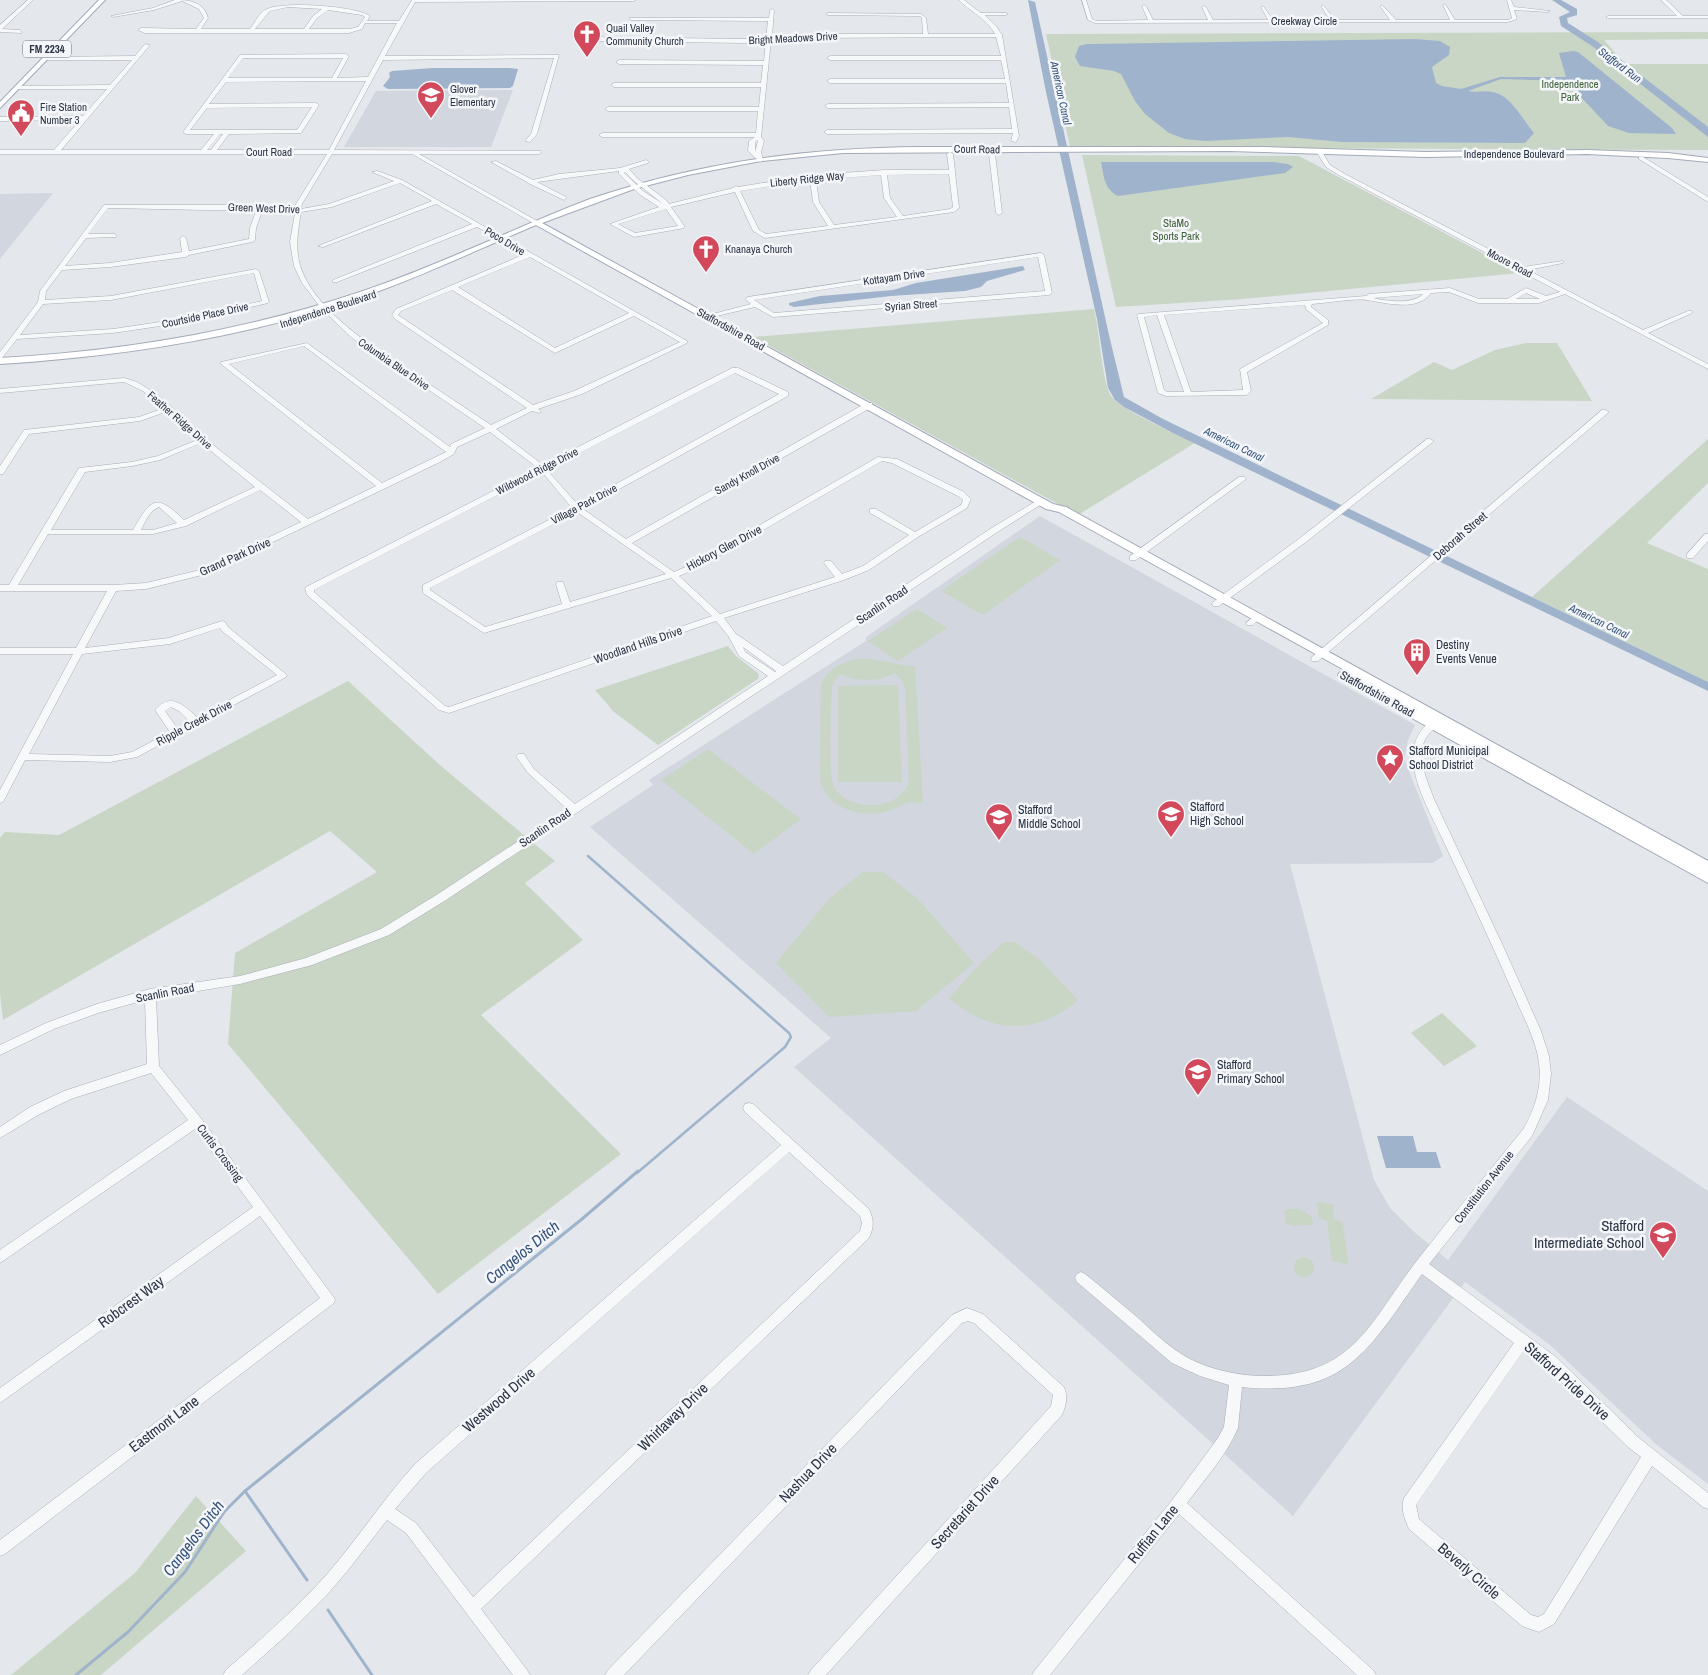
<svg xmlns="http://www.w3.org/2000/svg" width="1708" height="1675" viewBox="0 0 1708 1675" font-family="'Archivo Narrow',sans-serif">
<rect width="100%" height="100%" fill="#e4e7ec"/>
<g fill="#d2d6de">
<polygon points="513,90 491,147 344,147 376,91"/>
<polygon points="53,193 0,259 0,194"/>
<polygon points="1040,516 1415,725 1408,740 1404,759 1443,856 1433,863 1290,864 1374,1180 1390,1208 1413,1231 1448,1260 1567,1097 1708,1191 1708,1484 1657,1445 1550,1345 1465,1282 1293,1516 794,1067 831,1038 590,827 653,785 649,780 866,641 866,637"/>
</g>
<g fill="#c9d6c5" fill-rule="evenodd">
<polygon points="1708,32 1708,39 1604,40 1625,64 1708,64 1708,150 1070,147 1046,34"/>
<polygon points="1082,155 1299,156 1520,273 1243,299 1116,307"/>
<path d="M1094,309C1099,327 1102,383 1111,396C1124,412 1175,433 1195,443L1078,515L753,337Z"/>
<polygon points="1526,343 1557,343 1592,401 1371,399 1434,362 1452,370 1495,350"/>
<polygon points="1708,439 1708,483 1647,543 1708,569 1708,682 1532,597"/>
<polygon points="1020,537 1060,560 983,615 941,591"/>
<polygon points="917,609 947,628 898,661 868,641"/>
<polygon points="728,646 736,656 759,674 758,679 658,745 614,712 595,690"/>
<path d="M858,659C879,657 895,666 915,666L923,803C918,803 912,802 907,803C900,805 893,811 885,812C859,818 823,807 820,777L821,686C826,669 842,662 858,659ZM894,673L900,678L905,687L909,783C903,797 889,804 875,805C860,806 842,801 834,787C828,777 831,703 832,687L835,680L841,674C856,682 880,682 894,673Z"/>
<polygon points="348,681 441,766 555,861 525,883 583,940 481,1015 621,1154 438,1294 228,1044 235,953 377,872 330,831 3,1020 0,994 0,838 5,832 59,835"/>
<polygon points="898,685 902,782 838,782 838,686"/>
<polygon points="708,749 801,819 754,854 661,780"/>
<polygon points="863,872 883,872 917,898 974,963 916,1011 829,1017 776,963 830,898"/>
<path d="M1004,942H1015L1040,960L1078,1000C1037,1036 990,1034 949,998L978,966Z"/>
<polygon points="1442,1013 1477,1046 1444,1066 1411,1033"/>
<polygon points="1321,1202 1333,1205 1334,1219 1342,1222 1343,1225 1348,1262 1346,1264 1332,1261 1327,1221 1319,1218 1317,1203"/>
<path d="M1288,1209C1298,1208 1306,1211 1312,1218L1313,1224L1311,1225L1293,1226L1285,1223V1211Z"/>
<circle cx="1304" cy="1267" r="10"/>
<polygon points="196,1496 246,1551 101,1675 11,1675 135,1573"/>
</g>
<g fill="#9fb4cc">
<polygon points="1028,0 1035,2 1109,335 1124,397 1163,419 1708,682 1708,691 1173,433 1124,407 1115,400 1108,388 1097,319 1046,92"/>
<path d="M1415,39L1440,41L1450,47L1449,55L1432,67L1436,83L1442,86L1461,89L1500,77H1566L1559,53L1573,51L1578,52L1672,128L1676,134L1629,133L1608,126L1566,81L1501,79L1468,91C1477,93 1484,90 1492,92C1510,94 1523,120 1534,133L1525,143L1342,142L1288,137L1205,141L1185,139L1169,133L1145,114L1135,101L1121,74L1114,71L1080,66L1075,57L1079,46L1087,44Z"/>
<polygon points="509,68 518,69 513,86 510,88 388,89 383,86 390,77 389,73 392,71 432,68"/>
<path d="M1101,162H1273L1288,164L1293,167L1285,173L1118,196C1104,189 1104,177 1101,162Z"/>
<polygon points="1023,266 1025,270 987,281 981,287 965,291 891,296 794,307 789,305 789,303 820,296 893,290 916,283"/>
<polygon points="1377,1136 1413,1136 1417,1152 1436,1152 1441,1168 1386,1168"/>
</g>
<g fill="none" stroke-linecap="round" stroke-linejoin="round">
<polyline stroke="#9fb4cc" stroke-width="2.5" points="588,856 789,1033 791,1037 785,1047 637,1173"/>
<g stroke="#9fb4cc" stroke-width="3">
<polyline points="245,1491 307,1580"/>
<polyline points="328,1610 372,1675"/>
<polyline points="76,1675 128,1632 185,1572 224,1512 245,1491 582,1219 638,1171"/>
</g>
<polygon fill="#9fb4cc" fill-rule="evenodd" points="1552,0 1561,0 1577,9 1577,15 1567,18 1568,23 1598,42 1708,127 1708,137 1592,46 1561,26 1559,17 1570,12"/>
<g stroke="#a9aeb7" stroke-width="1">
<g id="minor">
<polygon points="28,0 33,0 2,29 20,30 22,33 0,32 0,25"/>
<path d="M175,0C190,0 204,2 208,18L201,29H250C255,23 259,12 267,9C284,1 355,6 370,16L367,21H399L412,0H636L634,1L415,2L385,56L559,55L537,134L530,142L525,141L531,134L554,58L383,60L334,150L541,151L542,152L539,154H419L539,222V224H535L412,154H332L302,204L301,209L329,204L394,181L372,172L377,171L402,180L687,341V343L582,394L538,409L541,411L540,413L532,411L496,429L543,465L732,368H738L788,392V396L583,509L626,539L866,403H872V407L632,543L674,572L690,565L878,457L897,459L964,492L971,499L967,508L918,537L869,570L844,580L724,618L736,634L783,666L990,529L1038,500H1041L1045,502L996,533L446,900L389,935L312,965L240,984L156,998L159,1066L200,1117L335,1299L334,1303L5,1554L0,1556V1540L320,1298L260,1216L0,1403V1388L253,1207L195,1129L0,1263V1250L188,1120L151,1073L71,1099L38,1115L0,1138V1127L30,1107L64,1091L147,1064L145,1000L98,1013L54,1029L0,1055V1045L46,1023L97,1004L150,989L240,976L306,958L381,929L438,894L567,809L528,773L516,756L518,754H524L534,769L575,804L768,676L739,656L729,637L716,621L449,713L439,710L307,595L305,589L306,587L538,468L490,432L457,447L454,454L440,462L206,574L146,589L116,591L85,648L169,638L222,621L225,622L228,627L287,675L286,677L137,757L110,762L25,760L3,802L0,803V790L73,654H0V648H76L107,591H0V585H9L79,468L132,462L158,456L197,440L168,411L140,421L29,434L3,474H0V466L24,430L139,417L164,408L143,391L124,382L0,393V389L124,378L137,382L158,395L218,449L308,519L376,486L221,364V362L307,343L450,447L451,444L485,428L352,338L321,308L302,283L294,266L290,242L295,213L262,211L256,228L255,240L252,242L189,255L186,257L110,267L62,270L46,291L45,300L111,296L256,269L259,271L269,302L268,303L187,322L113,333L17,339L2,358L0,359V352L38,302L40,291L104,205H226L295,209L296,204L327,154H0V150H54L80,120L0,121V117L83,116L107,89H18L15,87L16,86L110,85L132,60H46L44,57L135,56L145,44L150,45L61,150H201L214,134H186L183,132L240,55L346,54L349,56L337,78L368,77L397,23H365L362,29L349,33H145L138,30L141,28L196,29L204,18L199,9L182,1L154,10L113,17L111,16L153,8ZM288,7L322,9L313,16L304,29H255L270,11ZM328,10L362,15L365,17L358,27L349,29H309L317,18ZM243,58H343L332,78H228ZM331,81H366L329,150H217L229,134L301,133L319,105L316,103L209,104L226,82ZM312,107L297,130H190L207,108ZM220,134H223L211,150H207ZM400,183L432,201L318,246L323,247L436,204L472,224L333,280V282H337L477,227L525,254L396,309L392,315L395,319L527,408L491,425C465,408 440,391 414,374C377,350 313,310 300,265C295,247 298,231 301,212L332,207ZM108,208L256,211L250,228L249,239L189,251L186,238L183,236L180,238L182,252L110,263L65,266L86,238L116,237L117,236L114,234H88ZM530,257L629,313L555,348L458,287ZM254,273L262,301L187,318L113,329L20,335L43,304L111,300ZM452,290L555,353L634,316L680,342L574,391L533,405L398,315L401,311ZM304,346L446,452L382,483L229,364ZM735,373L779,394L578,505L547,470ZM201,443L255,487L184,520C156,493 151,498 133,530H51L85,472L132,466L160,460ZM882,461L892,463L958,496L963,500L961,505L915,532L876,509H870V513L909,535L863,566L842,574L831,561H825L824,563L835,577L720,614L679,576L696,569ZM542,472L572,508L423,585V593L484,633L671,578L712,616L449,707L445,706L314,592V590ZM260,490L301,522L200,570L146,583L113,585H18L48,534H153L186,526ZM159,507L177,523L153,530H141C145,522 150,510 159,507ZM577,512L666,574L570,602L563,582H557L556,584L562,604L485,627L430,590V588ZM220,628L222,631L277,675L197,717C183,705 171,692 155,710L170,732L132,752L110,756L29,754L82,654L170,644ZM743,647L776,671L775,672L745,652ZM171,707L179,711L189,721L177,728L165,711Z"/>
<path d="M959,0H964L981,13H1006L1008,14L1006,15H985L996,26L1002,35L1019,136L1016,142L1011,141L1013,133L827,134L824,132L827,130L1012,129L1009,107L828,108L825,106L828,104L1009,103L1006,83H830L827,81L830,79H1005L1001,60H830L827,58L830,56H1001L996,37L800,38L771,40L761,137L764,141L761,152L763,160L760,162L748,151L749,141L755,137H602L599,135L602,133H756L758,111H608L605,109L608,107H759L761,87H614L611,85L614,83H761L763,65L619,64L616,62L619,60L764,61L766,41L747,43L587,41L584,39L587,37L747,39L766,38L768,21L631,20L629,18H769L770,10L772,9L774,10L772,37L800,34H923L922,18L920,16L828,15L826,14L828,13L921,14L926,18L928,34H995C987,18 970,12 959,0ZM757,140L758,141L755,152V142Z"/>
<polygon points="1082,0 1086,0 1092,19 1096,21 1148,20 1142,6 1144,5 1146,6 1153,20 1208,20 1202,7 1204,6 1206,7 1213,20 1268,20 1261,7 1263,6 1273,20 1330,20 1321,6 1323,5 1335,20 1390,20 1380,6 1382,5 1396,20 1450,20 1443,5 1445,4 1455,20 1508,20 1512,18 1507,0 1511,0 1514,7 1550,11 1548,12 1514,10 1517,19 1508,22 1095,23 1088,20"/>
<polygon points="1661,0 1666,0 1683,16 1708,16 1708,18 1608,18 1606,17 1608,16 1677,16"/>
<path d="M1317,150H1321L1330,165L1343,173L1523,267L1563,261V263L1528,270L1643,330L1688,311H1692V313L1648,333L1708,364V369L1565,294L1539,303H1478L1449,292L1431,293C1417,312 1387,303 1367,300C1355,298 1326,303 1312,304L1311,307L1328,320V325L1247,372L1251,391L1247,395L1166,396L1158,393L1137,315L1138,314L1366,296L1369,294L1450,288L1479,299H1507L1526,288L1546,296L1560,292L1339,175L1326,167L1316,151ZM1526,293L1540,299H1516ZM1423,294C1413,305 1386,301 1373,298ZM1305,305L1306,309L1323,323L1240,369L1243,390L1191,392L1164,315ZM1157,315L1184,392H1167L1164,390L1144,317Z"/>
<path d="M950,152L953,154L959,208L954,212L765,238L753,231L735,192L671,207L685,227L684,228L634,237L610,224L659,207L639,194L619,174V171L537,182L566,197L567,198L564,200L528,183L527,182L491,162L496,161L533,180L559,174L620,168L646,160L649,162L648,163L629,169L638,179L666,200L669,204L733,188L736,186L738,187L813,175L884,170H949L947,154ZM625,172L634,181L663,204L643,191L624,173ZM949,174L953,207L950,209L903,216L890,198L887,175ZM881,175L884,198L897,217L834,225L819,202L816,180ZM810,180L813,202L828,226L766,234L759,230L740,191ZM666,209L678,226L635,233L618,224Z"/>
<polygon points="992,152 995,154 1002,213 999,215 996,213 989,154"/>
<polygon points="1639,157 1643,157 1708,197 1708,202 1639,159"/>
<path d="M1041,253L1044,255L1052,293L1049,295L773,317L755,307L708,318L705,316L751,304L745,299L748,297ZM1038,257L1045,291L774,313L754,300Z"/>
<polygon points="1602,410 1605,410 1609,412 1318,661 1312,661 1311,659 1312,657"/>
<polygon points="1427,439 1430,439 1434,441 1306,542 1219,606 1213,606 1212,604 1213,602 1300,538"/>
<polygon points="1239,477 1245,477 1246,479 1136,560 1130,560 1130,556"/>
<polygon points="1705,534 1708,534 1708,541 1693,558 1687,558 1687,554"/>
<polygon points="1257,614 1260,615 1261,617 1253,625 1247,625 1246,623"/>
<path d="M1440,717L1443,718L1445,720L1443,722C1438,726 1432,730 1428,735C1414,753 1427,780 1434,799L1504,948L1541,1031L1549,1056L1551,1074L1548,1100L1532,1136L1429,1264L1556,1357L1638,1437L1708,1493V1509L1703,1507L1652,1466L1554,1624L1539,1632L1522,1626L1409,1529C1405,1519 1400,1509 1404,1498L1514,1343L1422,1274C1369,1349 1346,1398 1242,1387L1238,1428C1226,1456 1205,1479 1187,1503L1373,1670L1376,1675H1357L1179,1514L1050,1675H1032L1035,1670L1173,1499L1218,1438L1224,1427L1229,1385L1200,1376L1172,1363L1077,1282L1075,1278L1077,1274L1081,1272L1085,1274C1103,1288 1120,1303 1138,1318C1153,1332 1170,1348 1188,1358C1211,1370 1239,1376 1265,1376C1356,1376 1371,1319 1419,1258C1453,1214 1489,1172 1524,1128C1535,1108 1542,1087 1539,1063C1536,1039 1523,1017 1514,995C1491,942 1466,889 1441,836C1430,812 1414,785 1413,758C1412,741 1423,722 1440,717ZM1524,1350L1546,1367L1628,1447L1641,1457L1544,1614L1538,1617L1531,1615L1419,1519L1416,1505Z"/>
<path d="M749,1103L753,1104L869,1209C874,1220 874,1227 869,1238L481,1609L527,1670L530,1675H513L406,1533L387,1520L349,1569L326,1596L289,1633L242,1675H223L226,1670C261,1639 297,1608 328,1573C359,1537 384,1498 416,1463L781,1145L745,1112L743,1108L745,1104ZM789,1152L860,1216L862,1223L860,1231L473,1597L416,1523L395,1509L426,1473Z"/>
<path d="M967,1308L983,1314L1064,1387C1068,1397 1066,1405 1062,1415L826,1675H808L811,1670L1051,1406L1053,1395L974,1323L968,1321L962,1323L624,1675H605L608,1670L952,1315Z"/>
</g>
</g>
<g stroke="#a3abb8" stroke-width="2">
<g id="major">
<polygon points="99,0 105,0 0,108 0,102"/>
<path d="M921,147H1263L1425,152L1587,150L1668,153L1708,158V162L1668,158L1587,154L1425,157L1229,151L843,153L761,161L688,175L634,189L542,223L1053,504L1066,507L1708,861V883L1340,678L1338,675L1340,672H1348L1059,512L1046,509L536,225C481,248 427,274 371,294C252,337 126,356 0,364V358C124,351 245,331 363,291C440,265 514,228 590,199C700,162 806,148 921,147Z"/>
</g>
</g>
<use href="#minor" fill="#f7f8fa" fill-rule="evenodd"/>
<use href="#major" fill="#fff" fill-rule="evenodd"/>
</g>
<defs>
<g id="church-pin" transform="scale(1.4375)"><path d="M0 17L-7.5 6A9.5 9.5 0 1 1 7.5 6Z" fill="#d1495b" stroke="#f4f6f9"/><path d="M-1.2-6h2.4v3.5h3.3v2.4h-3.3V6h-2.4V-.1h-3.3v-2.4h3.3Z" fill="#fff"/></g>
<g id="school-pin" transform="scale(1.4375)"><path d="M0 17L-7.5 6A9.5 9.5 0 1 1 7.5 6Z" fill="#d1495b" stroke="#f4f6f9"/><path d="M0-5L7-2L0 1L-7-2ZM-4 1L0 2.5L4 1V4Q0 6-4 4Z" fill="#fff"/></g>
<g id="civic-pin" transform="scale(1.4375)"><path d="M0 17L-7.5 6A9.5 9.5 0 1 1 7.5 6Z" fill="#d1495b" stroke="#f4f6f9"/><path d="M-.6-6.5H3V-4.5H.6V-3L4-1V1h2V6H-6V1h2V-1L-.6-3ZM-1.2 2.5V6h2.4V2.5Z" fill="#fff"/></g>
<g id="building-pin" transform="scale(1.4375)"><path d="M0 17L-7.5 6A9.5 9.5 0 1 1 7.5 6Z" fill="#d1495b" stroke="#f4f6f9"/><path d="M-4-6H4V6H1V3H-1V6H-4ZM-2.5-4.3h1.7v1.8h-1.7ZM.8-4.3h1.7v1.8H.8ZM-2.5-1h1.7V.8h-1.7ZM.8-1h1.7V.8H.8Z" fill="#fff"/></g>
<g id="sight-pin" transform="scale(1.4375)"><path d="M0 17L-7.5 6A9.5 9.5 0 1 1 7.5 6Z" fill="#d1495b" stroke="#f4f6f9"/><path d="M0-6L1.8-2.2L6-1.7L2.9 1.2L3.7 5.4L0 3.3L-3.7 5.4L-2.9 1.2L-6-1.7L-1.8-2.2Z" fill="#fff"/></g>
</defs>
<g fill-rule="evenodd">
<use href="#church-pin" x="587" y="34"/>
<use href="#school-pin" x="431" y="95"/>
<use href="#civic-pin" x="21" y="113"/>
<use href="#church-pin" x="706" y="249"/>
<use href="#building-pin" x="1417" y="652"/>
<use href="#sight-pin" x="1390" y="758"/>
<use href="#school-pin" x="1171" y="814"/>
<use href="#school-pin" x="999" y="817"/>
<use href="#school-pin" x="1198" y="1072"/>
<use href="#school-pin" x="1663" y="1235"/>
</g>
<g text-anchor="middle" stroke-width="5" stroke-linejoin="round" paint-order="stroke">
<g font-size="11" fill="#2b3445" stroke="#f4f6f9">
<text x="1304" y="25">Creekway Circle</text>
<text transform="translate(793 38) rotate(-3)" y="4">Bright Meadows Drive</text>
<text transform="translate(977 149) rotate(1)" y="4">Court Road</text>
<text x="269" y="156">Court Road</text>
<text x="1514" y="158">Independence Boulevard</text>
<text transform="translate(807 179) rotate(-6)" y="4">Liberty Ridge Way</text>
<text transform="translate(264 208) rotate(2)" y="4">Green West Drive</text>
<text transform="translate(505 241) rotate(31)" y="4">Poco Drive</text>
<text transform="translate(1510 263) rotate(28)" y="4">Moore Road</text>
<text transform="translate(894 277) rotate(-8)" y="4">Kottayam Drive</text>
<text transform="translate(911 305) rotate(-4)" y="4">Syrian Street</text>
<text transform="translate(328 309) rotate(-18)" y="4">Independence Boulevard</text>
<text transform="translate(205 315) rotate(-12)" y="4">Courtside Place Drive</text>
<text transform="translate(731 329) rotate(29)" y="4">Staffordshire Road</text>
<text transform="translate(394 364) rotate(34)" y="4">Columbia Blue Drive</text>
<text transform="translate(180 420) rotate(41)" y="4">Feather Ridge Drive</text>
<text transform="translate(537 471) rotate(-27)" y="4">Wildwood Ridge Drive</text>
<text transform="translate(747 474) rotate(-29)" y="4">Sandy Knoll Drive</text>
<text transform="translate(584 504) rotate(-28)" y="4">Village Park Drive</text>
</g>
<g font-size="11" fill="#2b3445" stroke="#f4f6f9" text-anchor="start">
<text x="606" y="32">Quail Valley<tspan x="606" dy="13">Community Church</tspan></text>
<text x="450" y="93">Glover<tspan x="450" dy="13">Elementary</tspan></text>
<text x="40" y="111">Fire Station<tspan x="40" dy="13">Number 3</tspan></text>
<text x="725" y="253">Knanaya Church</text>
</g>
<rect fill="#f4f6f9" stroke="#676e7b" stroke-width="1" x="23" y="40.5" width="48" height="17" rx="4"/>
<g font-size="11" font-weight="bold" fill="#2b3445">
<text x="47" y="53">FM 2234</text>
</g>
<g font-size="11" font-style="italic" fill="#34527a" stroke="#f4f6f9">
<text transform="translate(1620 65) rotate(37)" y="4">Stafford Run</text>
<text transform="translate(1061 93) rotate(78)" y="4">American Canal</text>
<text transform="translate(1234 444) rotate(26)" y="4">American Canal</text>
<text transform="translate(1599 621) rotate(26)" y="4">American Canal</text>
</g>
<g font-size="11" fill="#3f6138" stroke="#f4f6f9">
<text x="1570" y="88">Independence<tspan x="1570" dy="13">Park</tspan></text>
<text x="1176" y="227">StaMo<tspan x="1176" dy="13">Sports Park</tspan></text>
</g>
<g font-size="12" fill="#2b3445" stroke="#f4f6f9">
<text transform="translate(1460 536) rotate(-41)" y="4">Deborah Street</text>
<text transform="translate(724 548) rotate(-28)" y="4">Hickory Glen Drive</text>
<text transform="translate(235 557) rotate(-24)" y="4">Grand Park Drive</text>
<text transform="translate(882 605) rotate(-34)" y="4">Scanlin Road</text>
<text transform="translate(638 645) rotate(-19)" y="4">Woodland Hills Drive</text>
<text transform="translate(1377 694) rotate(29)" y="4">Staffordshire Road</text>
<text transform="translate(194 723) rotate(-28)" y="4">Ripple Creek Drive</text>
<text transform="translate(545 828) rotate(-34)" y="4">Scanlin Road</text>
<text transform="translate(165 993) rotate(-11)" y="4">Scanlin Road</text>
<text transform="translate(220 1153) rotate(53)" y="4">Curtis Crossing</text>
<text transform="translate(1484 1187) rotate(-52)" y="4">Constitution Avenue</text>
</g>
<g font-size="12" fill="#2b3445" stroke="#f4f6f9" text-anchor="start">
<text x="1436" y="649">Destiny<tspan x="1436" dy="14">Events Venue</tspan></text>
<text x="1409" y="755">Stafford Municipal<tspan x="1409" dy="14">School District</tspan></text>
<text x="1190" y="811">Stafford<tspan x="1190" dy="14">High School</tspan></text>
<text x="1018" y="814">Stafford<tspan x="1018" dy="14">Middle School</tspan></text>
<text x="1217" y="1069">Stafford<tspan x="1217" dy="14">Primary School</tspan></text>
</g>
<g font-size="15" fill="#2b3445" stroke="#f4f6f9" text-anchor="end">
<text x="1644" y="1231">Stafford<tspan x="1644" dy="17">Intermediate School</tspan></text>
</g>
<g font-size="15" fill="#2b3445" stroke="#f4f6f9">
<text transform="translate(131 1302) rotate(-36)" y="5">Robcrest Way</text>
<text transform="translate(1567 1381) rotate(42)" y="5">Stafford Pride Drive</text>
<text transform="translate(499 1400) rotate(-41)" y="5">Westwood Drive</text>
<text transform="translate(673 1417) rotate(-44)" y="5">Whirlaway Drive</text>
<text transform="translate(164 1424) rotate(-37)" y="5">Eastmont Lane</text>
<text transform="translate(808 1473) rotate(-46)" y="5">Nashua Drive</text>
<text transform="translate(965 1512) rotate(-48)" y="5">Secretariet Drive</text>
<text transform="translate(1153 1534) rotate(-51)" y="5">Ruffian Lane</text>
<text transform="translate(1469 1571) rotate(41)" y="5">Beverly Circle</text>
</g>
<g font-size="16" font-style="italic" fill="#34527a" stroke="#f4f6f9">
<text transform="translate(522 1252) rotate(-39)" y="6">Cangelos Ditch</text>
<text transform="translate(193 1538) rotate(-53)" y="6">Cangelos Ditch</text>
</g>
</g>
</svg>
